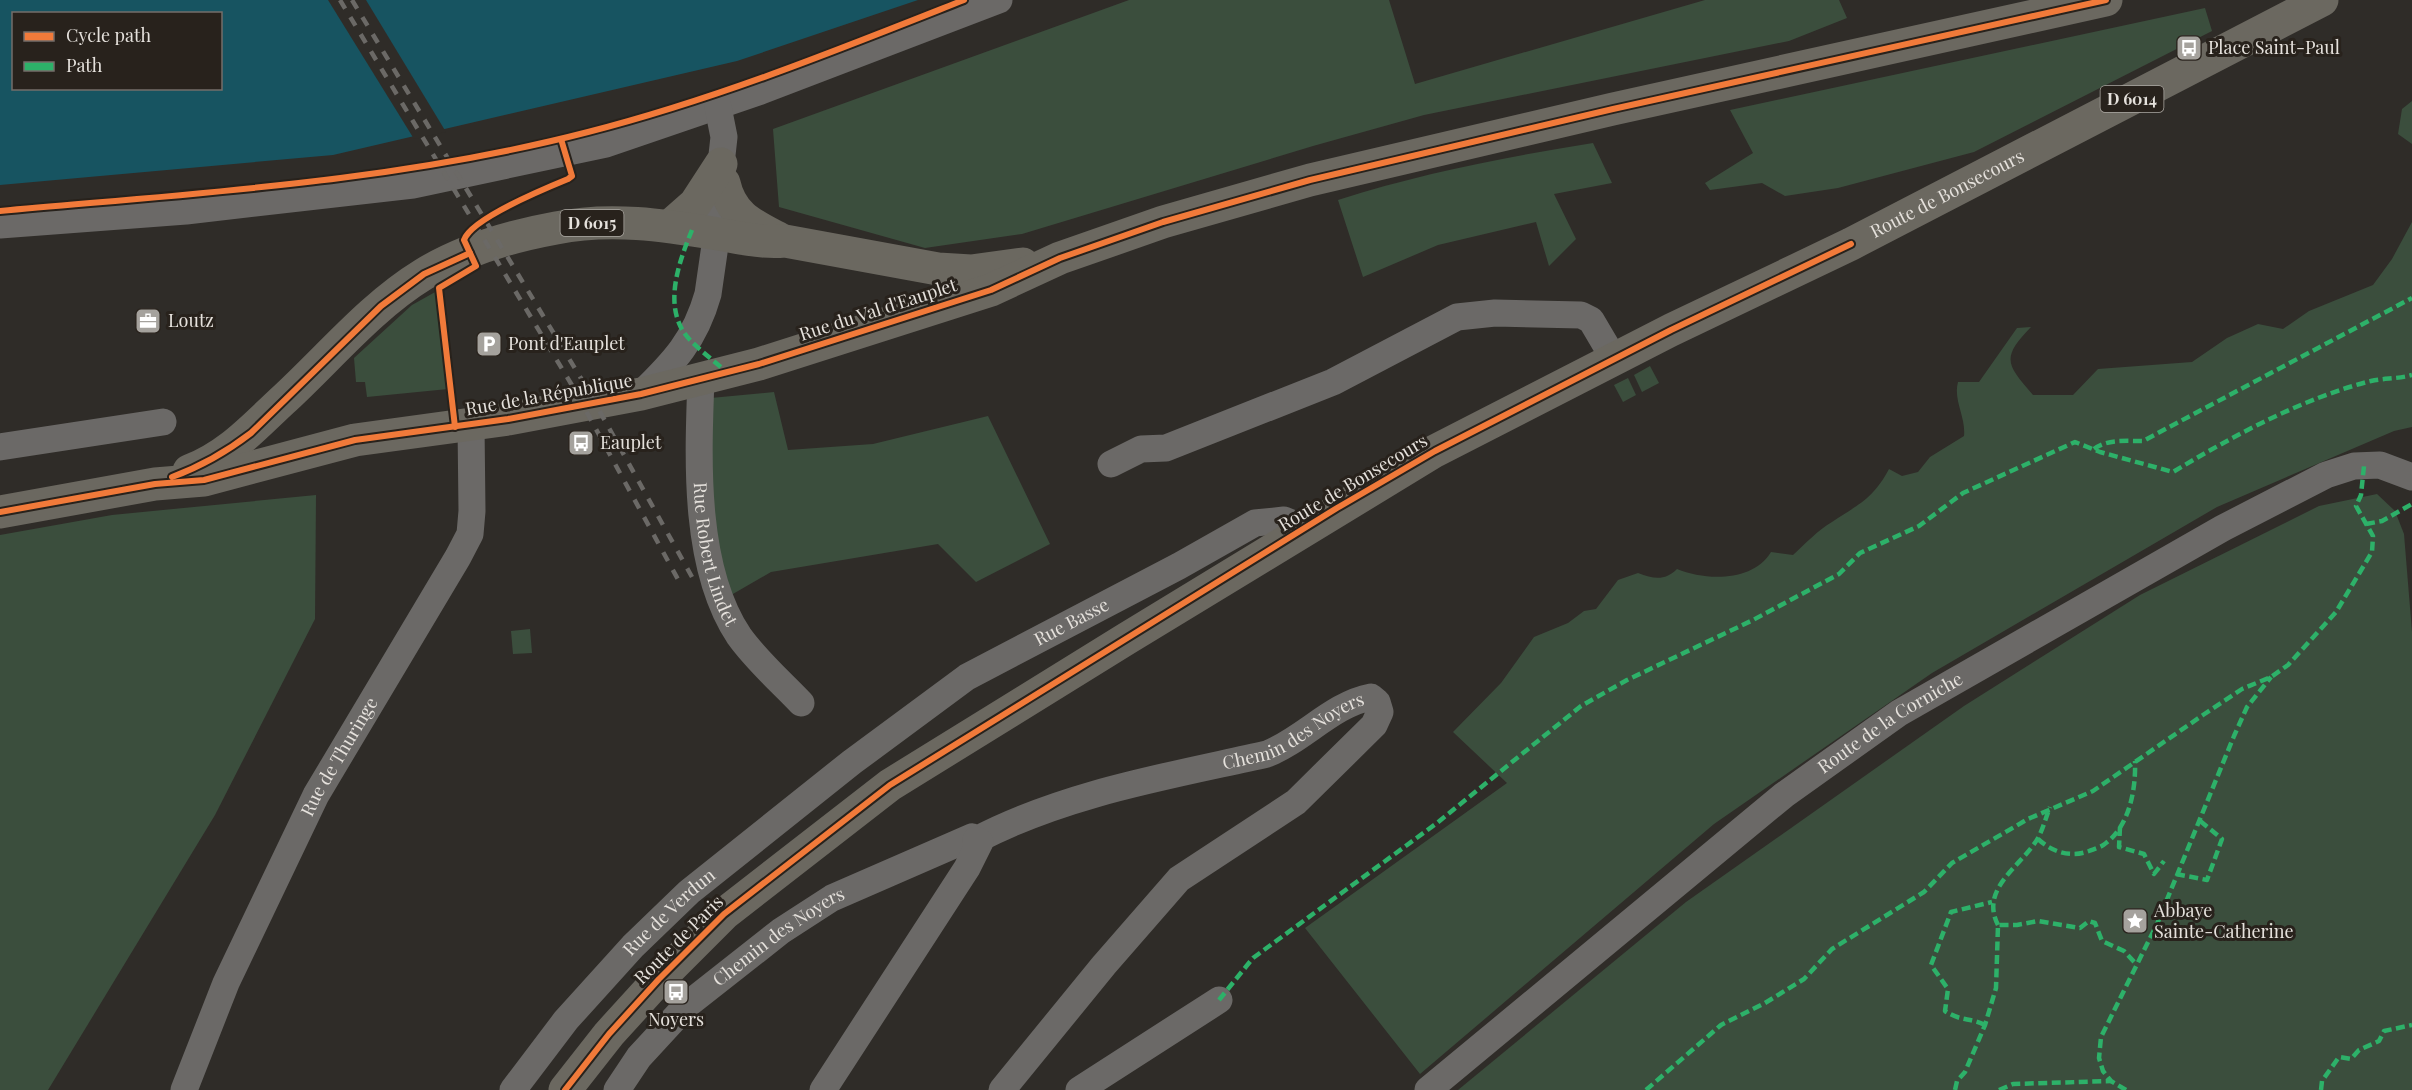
<svg xmlns="http://www.w3.org/2000/svg" width="2412" height="1090" viewBox="0 0 2412 1090" font-family="'Playfair Display',serif">
<rect width="100%" height="100%" fill="#2f2c28"/>
<g fill="#3b4e3d">
<polygon points="1129,0 1389,0 1415,84 1705,0 1839,0 1847,18 1789,41 1424,115 1313,146 1022,234 925,248 779,207 773,129"/>
<polygon points="2205,8 2212,31 1974,152 1838,188 1785,196 1762,183 1710,190 1705,183 1753,153 1730,110"/>
<polygon points="2412,101 2412,144 2398,134 2402,109"/>
<path d="M1593,143L1612,183L1554,194L1576,239L1549,266L1536,222L1438,245L1363,277L1338,200C1422,173 1507,157 1593,143Z"/>
<path d="M2412,222V427L2394,431L2217,507L1932,673L1714,824L1420,1074L1305,928L1507,783L1453,732L1501,683L1534,637L1568,623L1584,611L1596,609L1618,580L1638,573C1654,579 1665,581 1677,569C1706,581 1753,582 1771,552L1793,555C1805,544 1818,530 1832,522C1859,504 1873,499 1889,469L1902,476L1918,472L1930,457L1964,436C1966,417 1953,400 1958,382H1979L2017,328L2031,327C2001,358 2006,364 2033,395H2073L2098,369L2192,362L2227,338L2258,324L2283,329L2309,311L2373,285L2392,259Z"/>
<polygon points="437,291 448,389 367,397 365,382 356,382 354,358 412,305"/>
<polygon points="1650,366 1659,383 1642,392 1634,375"/>
<polygon points="1628,378 1636,395 1623,402 1614,385"/>
<polygon points="774,392 788,450 873,444 988,416 1050,544 976,582 938,544 771,572 719,602 700,399"/>
<polygon points="2377,494 2395,511 2404,534 2412,632 2412,1090 1458,1090 1686,902 1964,706 2140,595 2319,506"/>
<polygon points="316,495 315,619 215,815 48,1090 0,1090 0,535 112,515"/>
<polygon points="530,629 532,653 513,654 511,631"/>
</g>
<path fill="#175461" fill-rule="evenodd" d="M0,0H918L737,61L333,155L0,185ZM14,14H220V88H14Z"/>
<polygon fill="#2f2c28" points="328,0 366,0 446,132 414,139"/>
<g fill="none" stroke-linecap="round" stroke-linejoin="round">
<g stroke="#6b6967" stroke-width="27">
<polyline points="0,225 186,211 413,185 606,144 761,91 999,0"/>
<path id="s1" d="M701,379C698,459 693,567 739,636C756,660 781,682 801,703"/>
<path d="M641,394C674,362 695,340 708,294L724,183L721,164L724,137L718,107"/>
<polyline points="0,447 163,422"/>
<polyline points="1111,464 1141,449 1166,448 1333,382 1457,317 1495,313 1581,315 1591,320 1614,359"/>
<path id="s2" d="M184,1090L226,983L316,795L458,557L470,534L472,511L471,425"/>
<path id="s3" d="M513,1090L566,1020L633,946L689,892L852,762L967,677L1179,566L1255,523L1284,520L1306,529"/>
<path id="s4" d="M617,1090L639,1057L687,1005L781,931L832,898L972,837L976,840C1066,793 1169,776 1267,754C1303,740 1333,704 1371,697L1377,702L1380,712L1374,725L1296,802L1179,879L1104,965L1002,1090"/>
<polyline points="823,1090 967,868 980,842 976,840"/>
<polyline points="1079,1090 1219,1000"/>
<path id="s5" d="M1428,1090L1784,795L1899,713L2223,528L2326,475L2354,466L2380,465L2412,477"/>
</g>
<g stroke="#6b6860" stroke-width="33">
<path d="M724,183C731,215 751,224 778,238"/>
<polyline points="670,226 695,204 721,164"/>
<path d="M189,471C228,456 252,429 282,401C328,359 370,307 424,274C462,251 512,236 556,228C610,217 664,225 718,234C741,238 761,243 785,241L938,269L971,271L1023,264"/>
<polyline points="0,512 155,484 204,480 355,440 508,419 641,394 759,364 991,290 1060,258 1163,222 1310,180 1613,109 2106,0"/>
<path id="s6" d="M565,1090L609,1034L659,979L724,914L890,785L1126,639L1435,451L1671,330L1851,244L2322,0"/>
</g>
<g stroke="#6b6966" stroke-width="4.5" stroke-dasharray="10 10" stroke-linecap="butt">
<polyline points="340,0 573,387 680,583"/>
<polyline points="352,0 585,385 692,577"/>
</g>
<g stroke="#2db169" stroke-width="4.5" stroke-dasharray="9 4.5" stroke-linecap="butt">
<path d="M692,230C678,264 661,311 691,341C702,352 715,362 727,372"/>
<path d="M2094,449C2107,439 2126,441 2143,441L2412,298"/>
<polyline points="2366,524 2382,521 2412,504"/>
<polyline points="2120,827 2119,847 2144,854 2154,874 2164,861"/>
<path d="M2038,839C2052,852 2070,858 2089,851C2094,849 2102,847 2106,843C2130,825 2136,788 2135,761"/>
<polyline points="2176,874 2207,880 2222,839 2199,820"/>
<path d="M1998,925C1979,888 2022,866 2038,838C2043,829 2046,817 2050,807"/>
<path d="M1219,1000L1253,958L1437,823L1581,706L1627,680L1753,620L1839,574L1860,553L1919,526L1963,493L2075,442L2100,452L2173,472C2233,436 2303,398 2371,381C2384,378 2398,379 2412,375"/>
<path d="M1985,1025C1968,1017 1962,1022 1945,1011L1948,989L1931,965L1951,912L1992,902"/>
<polyline points="1646,1090 1721,1025 1765,1003 1804,979 1832,949 1924,892 1952,863 2028,819 2093,791 2203,715 2242,689 2271,677 2288,665 2336,612 2372,552 2373,536 2356,506 2361,495 2364,466"/>
<polyline points="1955,1090 1957,1081 1965,1072 1985,1025 1996,988 1998,925 2017,925 2038,921 2080,928 2089,921 2095,923 2102,941 2124,951 2137,965"/>
<polyline points="1999,1090 2013,1084 2111,1081"/>
<polyline points="2126,1090 2111,1081 2103,1071 2099,1058 2101,1037 2157,924 2234,736 2247,707 2271,677"/>
<polyline points="2321,1090 2322,1081 2339,1057 2351,1059 2359,1050 2379,1041 2384,1031 2412,1025"/>
</g>
<g stroke="#28221c" stroke-width="10">
<g id="cycleway">
<path d="M0,211C197,193 395,182 588,132C717,99 840,49 964,0"/>
<path d="M455,427L439,288L476,266L464,240C471,219 546,188 568,179L572,176L561,139"/>
<path d="M172,477C202,466 225,453 251,433L381,306L424,274L470,253"/>
<polyline points="0,512 155,484 204,480 355,440 508,419 641,394 759,364 991,290 1060,258 1163,222 1310,180 1613,109 2106,0"/>
<polyline points="565,1090 609,1034 659,979 724,914 890,785 1337,508 1435,451 1671,330 1851,244"/>
</g>
</g>
<use href="#cycleway" stroke="#f17a3a" stroke-width="6"/>
</g>
<defs>
<g id="bus-square" transform="scale(1.35)"><rect x="-9" y="-9" width="18" height="18" rx="4" fill="#a5a29d" stroke="#28221c"/><path d="M-5-6H5V4H4V6H2V4H-2V6H-4V4H-5ZM-3.5-4V0h7V-4ZM-3.5 1.2v1.5H-2V1.2ZM2 1.2v1.5H3.5V1.2Z" fill="#fff"/></g>
<g id="office-square" transform="scale(1.35)"><rect x="-9" y="-9" width="18" height="18" rx="4" fill="#a5a29d" stroke="#28221c"/><path d="M-6-3h4V-5.5h4V-3h4V5H-6ZM-1-4.5V-3h2v-1.5ZM-6 0V1H6V0Z" fill="#fff"/></g>
<g id="parking-square" transform="scale(1.35)"><rect x="-9" y="-9" width="18" height="18" rx="4" fill="#a5a29d" stroke="#28221c"/><path d="M-3.5-5.5H1a3.5 3.5 0 0 1 0 7H-1V5.5H-3.5ZM-1-3.4V-.6H.8a1.4 1.4 0 0 0 0-2.8Z" fill="#fff"/></g>
<g id="sight-square" transform="scale(1.35)"><rect x="-9" y="-9" width="18" height="18" rx="4" fill="#a5a29d" stroke="#28221c"/><path d="M0-6L1.8-2.2L6-1.7L2.9 1.2L3.7 5.4L0 3.3L-3.7 5.4L-2.9 1.2L-6-1.7L-1.8-2.2Z" fill="#fff"/></g>
</defs>
<g fill-rule="evenodd">
<use href="#bus-square" x="2189" y="48"/>
<use href="#office-square" x="148" y="321"/>
<use href="#parking-square" x="489" y="344"/>
<use href="#bus-square" x="581" y="443"/>
<use href="#sight-square" x="2135" y="921"/>
<use href="#bus-square" x="676" y="992"/>
</g>
<g text-anchor="middle" stroke-width="6" stroke-linejoin="round" paint-order="stroke">
<g fill="#28221c" stroke="#aca8a2" stroke-width="1.5">
<rect x="2100.5" y="86" width="63" height="26" rx="4.5"/>
<rect x="560.5" y="210" width="63" height="26" rx="4.5"/>
</g>
<g font-size="16" font-weight="bold" fill="#e5e1dc">
<text x="2132" y="105">D 6014</text>
<text x="592" y="229">D 6015</text>
</g>
<g font-size="18" fill="#e5e1dc" stroke="#28221c" text-anchor="start">
<text x="2208" y="54">Place Saint-Paul</text>
<text x="168" y="327">Loutz</text>
<text x="508" y="350">Pont d'Eauplet</text>
<text x="600" y="449">Eauplet</text>
<text x="2154" y="917">Abbaye<tspan x="2154" dy="21">Sainte-Catherine</tspan></text>
<text x="676" y="1026" text-anchor="middle">Noyers</text>
</g>
<g font-size="18" fill="#e5e1dc" stroke="#28221c">
<text dy="6" stroke="none"><textPath href="#s6" startOffset="1660">Route de Bonsecours</textPath></text>
<text transform="translate(878 310) rotate(-18)" y="6">Rue du Val d'Eauplet</text>
<text transform="translate(549 395) rotate(-10)" y="6">Rue de la République</text>
<text transform="translate(1353 483) rotate(-31)" y="6">Route de Bonsecours</text>
<text dy="6" stroke="none"><textPath href="#s1" startOffset="177">Rue Robert Lindet</textPath></text>
<text dy="6" stroke="none"><textPath href="#s3" startOffset="735">Rue Basse</textPath></text>
<text dy="6" stroke="none"><textPath href="#s5" startOffset="591">Route de la Corniche</textPath></text>
<text dy="6" stroke="none"><textPath href="#s4" startOffset="786">Chemin des Noyers</textPath></text>
<text dy="6" stroke="none"><textPath href="#s2" startOffset="368">Rue de Thuringe</textPath></text>
<text dy="6" stroke="none"><textPath href="#s3" startOffset="237">Rue de Verdun</textPath></text>
<text dy="6" stroke="none"><textPath href="#s4" startOffset="225">Chemin des Noyers</textPath></text>
<text transform="translate(679 940) rotate(-45)" y="6">Route de Paris</text>
</g>
</g>
<rect x="12" y="12" width="210" height="78" fill="#28221c" stroke="#746e69" stroke-width="1.5"/>
<rect x="24" y="32" width="30" height="9" fill="#f17a3a" stroke="#746e69" stroke-width="1.5"/>
<text x="66" y="42" font-size="18" fill="#e5e1dc">Cycle path</text>
<rect x="24" y="62" width="30" height="9" fill="#2db169" stroke="#746e69" stroke-width="1.5"/>
<text x="66" y="72" font-size="18" fill="#e5e1dc">Path</text>
</svg>
